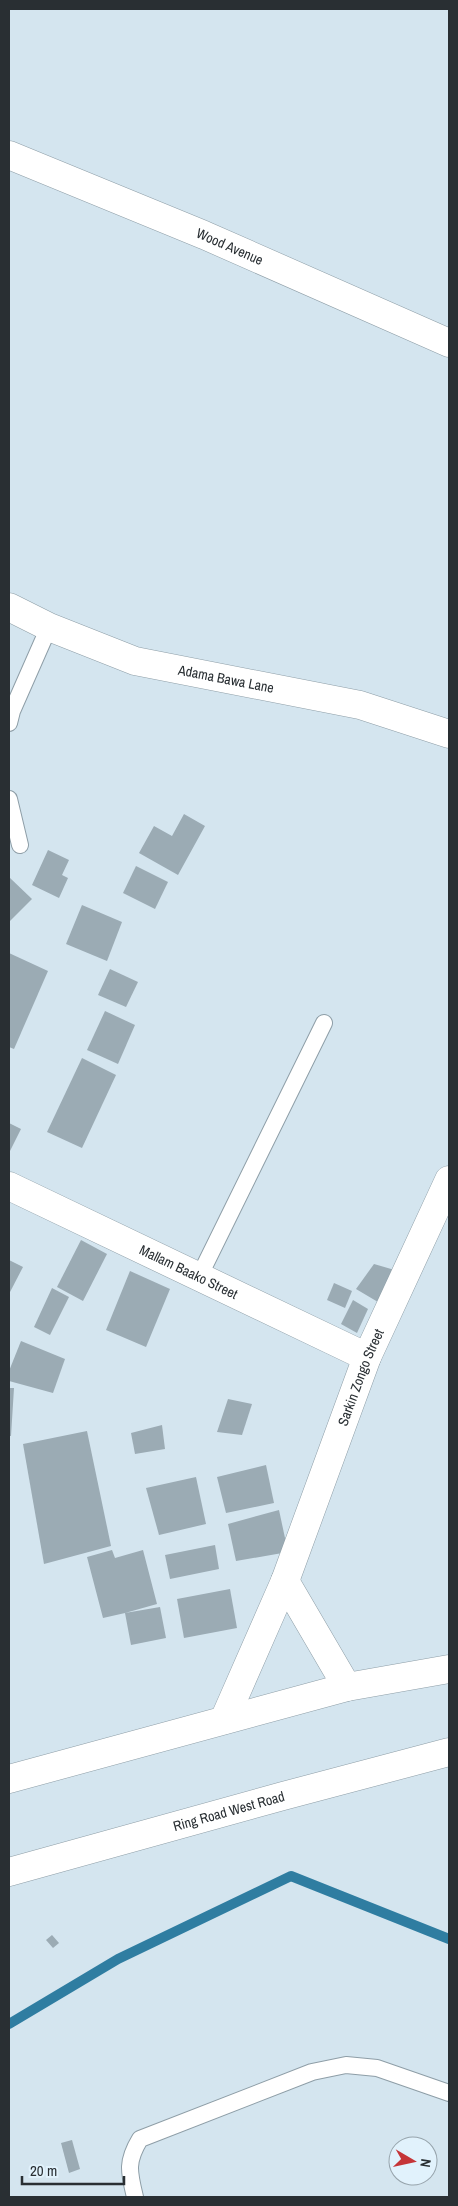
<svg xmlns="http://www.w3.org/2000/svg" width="458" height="2206" viewBox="0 0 458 2206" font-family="'Archivo Narrow',sans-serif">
<rect width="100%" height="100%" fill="#d4e5ef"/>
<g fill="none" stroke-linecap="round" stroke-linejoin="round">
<polyline stroke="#2f7da1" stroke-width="10" points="9,2024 118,1959 291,1876 449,1939"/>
</g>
<g fill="#9babb4">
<polygon points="184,814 205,826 178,875 139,853 154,826 172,836"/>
<polygon points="48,850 69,860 62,875 68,878 59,898 32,885"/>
<polygon points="136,866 168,882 155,909 123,893"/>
<polygon points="9,877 32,899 9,922"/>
<polygon points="82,905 122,922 107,961 66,944"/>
<polygon points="9,953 48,971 14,1049 9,1047"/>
<polygon points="110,969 138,982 126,1007 98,995"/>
<polygon points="105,1011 135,1025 118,1064 87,1050"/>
<polygon points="82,1058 116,1075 82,1148 47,1132"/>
<polygon points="9,1123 21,1129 10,1151 9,1150"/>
<polygon points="81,1240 107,1254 83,1301 57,1287"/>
<polygon points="9,1260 23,1267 9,1294"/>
<polygon points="374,1264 398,1271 383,1305 356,1289"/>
<polygon points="130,1271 170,1289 146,1347 106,1330"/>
<polygon points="334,1283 352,1291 345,1308 327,1300"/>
<polygon points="52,1288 69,1297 50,1335 34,1327"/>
<polygon points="353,1300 368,1309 357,1333 341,1324"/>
<polygon points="21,1341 65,1359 53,1393 9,1381 9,1371"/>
<polygon points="9,1388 14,1388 11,1436 9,1436"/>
<polygon points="228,1399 252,1404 242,1435 217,1432"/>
<polygon points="162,1425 165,1449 135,1454 131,1433"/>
<polygon points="87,1431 111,1546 44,1564 23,1444"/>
<polygon points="266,1465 274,1503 226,1513 217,1477"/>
<polygon points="196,1477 206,1524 159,1535 146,1488"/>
<polygon points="279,1510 288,1552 236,1561 228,1524"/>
<polygon points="215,1545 219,1569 170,1579 165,1555"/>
<polygon points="112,1550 115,1558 143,1550 157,1604 125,1613 160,1607 166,1638 131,1645 125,1613 103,1618 87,1557"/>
<polygon points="230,1589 237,1628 184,1638 177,1599"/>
<polygon points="52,1935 59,1943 53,1948 46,1940"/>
<polygon points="72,2140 80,2169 69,2173 61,2143"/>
</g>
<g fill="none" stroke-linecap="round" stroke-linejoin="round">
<g stroke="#8e9ea7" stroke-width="18">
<g id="lane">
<polyline points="9,723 12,711 49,627"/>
<polyline points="9,799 20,845"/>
<polyline points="199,1277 324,1023"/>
<path d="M135,2197C129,2172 126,2162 140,2139L312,2072L346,2065L377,2068L449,2093"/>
</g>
</g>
<g stroke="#8e9ea7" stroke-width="29">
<g id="street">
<path id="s1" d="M9,155L204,235L449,343"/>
<path id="s2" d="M9,607L49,627L135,661L360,705L449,734"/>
<path id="s3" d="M9,1186L367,1357"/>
<polyline points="285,1581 347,1687"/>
<path id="s4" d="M224,1720L285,1581L367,1357L449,1180"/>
</g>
</g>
<g stroke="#8e9ea7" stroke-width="29">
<g id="primary">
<polyline points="9,1779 347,1687 449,1669"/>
<path id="s5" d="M9,1872L283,1796L449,1752"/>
</g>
</g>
<use href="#lane" stroke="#fff" stroke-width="16"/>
<use href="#street" stroke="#fff" stroke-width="28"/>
<use href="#primary" stroke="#fff" stroke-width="28"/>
</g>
<g text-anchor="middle" stroke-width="4.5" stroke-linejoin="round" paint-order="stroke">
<g font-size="14" fill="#292f33" stroke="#e1f2fc">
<text dy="5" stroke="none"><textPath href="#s1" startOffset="239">Wood Avenue</textPath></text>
<text dy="5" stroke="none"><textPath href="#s2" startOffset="230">Adama Bawa Lane</textPath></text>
<text dy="5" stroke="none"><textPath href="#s3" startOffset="199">Mallam Baako Street</textPath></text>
<text dy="5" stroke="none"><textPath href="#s4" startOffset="369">Sarkin Zongo Street</textPath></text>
<text dy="5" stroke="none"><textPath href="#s5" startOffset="228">Ring Road West Road</textPath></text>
</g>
</g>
<rect width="458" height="2206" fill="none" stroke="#292f33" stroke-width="20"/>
<g transform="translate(413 2161) rotate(99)"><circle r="24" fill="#e1f2fc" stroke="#97a4ac"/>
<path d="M0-4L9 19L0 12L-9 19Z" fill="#c53538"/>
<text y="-8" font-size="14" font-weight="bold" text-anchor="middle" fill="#292f33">N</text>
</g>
<path d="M22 2176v8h102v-8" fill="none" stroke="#292f33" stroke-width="2.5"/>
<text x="30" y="2176" font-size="15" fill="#292f33" stroke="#e1f2fc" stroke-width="4" paint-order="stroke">20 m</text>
</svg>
